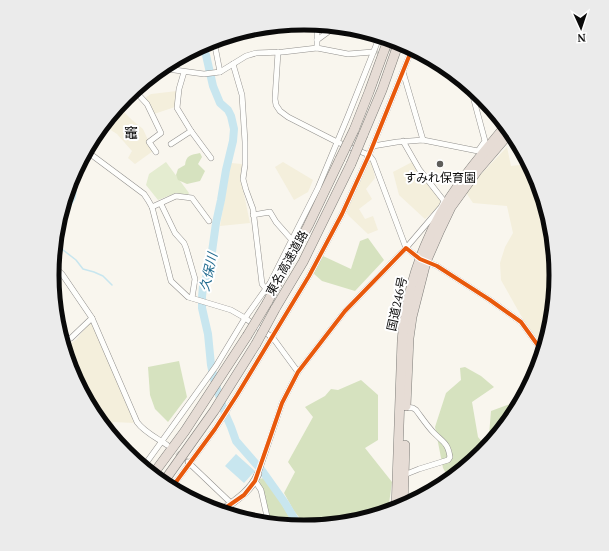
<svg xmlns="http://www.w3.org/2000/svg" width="609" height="551" viewBox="0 0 609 551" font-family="'PT Serif','Noto Sans JP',serif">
<rect width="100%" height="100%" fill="#f9f6ee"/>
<g fill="#f4efdc">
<polygon points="177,91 175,107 154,114 145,98 151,94"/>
<polygon points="119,107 132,120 143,129 153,151 135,164 128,158 132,151 117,134 106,127"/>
<polygon points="507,147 511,166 528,164 538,179 557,276 543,348 524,321 501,280 500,263 505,247 513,233 507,206 473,203 465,191"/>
<polygon points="371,158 375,178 366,189 372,199 359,209 365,219 373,216 378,230 368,234 349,216 344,209"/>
<polygon points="414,161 443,203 425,219 399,195 393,172"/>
<polygon points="283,162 313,180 308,192 294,200 275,167"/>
<polygon points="231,163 242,164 241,180 250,223 220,226"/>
<polygon points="91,321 119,386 134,423 113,422 115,436 120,445 71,372 66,346 76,340"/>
</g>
<polygon fill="#e4ecd0" points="166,162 189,193 187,196 176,193 158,200 146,185 149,174"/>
<g fill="#d6e2bf">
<path d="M200,153L202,157L198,164L205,171L200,181L187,184L178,180L176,175L178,169L185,165C186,155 191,155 200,153Z"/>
<polygon points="368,238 384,260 355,291 322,281 313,273 323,256 351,269 360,241"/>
<polygon points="179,361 187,397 168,422 155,409 150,395 148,367"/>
<polygon points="465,367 481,376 494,387 472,402 478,437 487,448 483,454 448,477 443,468 435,427 446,393 461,380 460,368"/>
<polygon points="361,380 378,395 378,440 365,448 392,482 388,511 307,527 294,511 284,493 295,472 288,462 313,417 305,407 325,396 331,389 338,390"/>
<polygon points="510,404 515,406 492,441 489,435 491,411"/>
<polygon points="264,478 278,498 291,520 299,527 271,521 261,490 259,479"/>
</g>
<polygon fill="#c8e6ef" points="236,454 255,471 244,483 225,466"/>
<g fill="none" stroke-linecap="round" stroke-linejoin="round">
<g stroke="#c8e6ef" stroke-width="1.5">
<polyline points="64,218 65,216 75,198 76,192 74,175"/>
<polyline points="58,246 76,260 83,269 94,272 103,276 112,285"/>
</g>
<polyline stroke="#c8e6ef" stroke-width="8" points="201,47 206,55 213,86 220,103 228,110 231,116 234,129 233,141 226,170 221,200 216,223 210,266 203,286 202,297 202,308 208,334 211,365 214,379 224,411 231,427 236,441 263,472 285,503 297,523 302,527"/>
<g stroke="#d5d3cc" stroke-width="5" stroke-dasharray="5 2.5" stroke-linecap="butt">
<polyline points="373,52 406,46"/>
<polyline points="171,448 187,461"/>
</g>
<g stroke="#92908d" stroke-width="6">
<g id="street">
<polyline points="317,40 332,29"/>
<polyline points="214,41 220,72"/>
<polyline points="317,48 317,26"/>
<polyline points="278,52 275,99 276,105 280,111 288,117 337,142 369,155 373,160 406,248 441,207 444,201 419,169 403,141"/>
<polyline points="233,64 242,95 245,142 245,165 243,179 246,190 253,209 262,284 266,289"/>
<polyline points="167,69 204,74 220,72 246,56 256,53 283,52 317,48 348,54 373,52"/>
<polyline points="184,72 179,89 177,108 191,131 211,158"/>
<polyline points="403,72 423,140"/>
<polyline points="471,89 485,141 478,151"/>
<polyline points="135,91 147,104 161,133 149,142 156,152"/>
<polyline points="171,144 191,131"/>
<polyline points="373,146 397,142 423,140 483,152"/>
<polyline points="89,153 144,194 148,200 152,207 171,281 188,297 231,310 245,318 273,338 298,372"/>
<polyline points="161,204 175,233 184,243 186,248 195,279 192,298"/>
<polyline points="152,207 176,196 192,198 209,221"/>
<polyline points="253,215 270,212 276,222 291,239"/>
<path d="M54,266L62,274L92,318L137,422C144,432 157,438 167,445"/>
<polyline points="65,341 71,338 92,318"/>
<polyline points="188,462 232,504"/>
<polyline points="144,466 216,366 245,318 270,283 318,188 348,116 379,38"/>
<polyline points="258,474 282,403 298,372 345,311 406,248 420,259 437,266 490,300 521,322 542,351"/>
<path d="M404,475L419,469L448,460L450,457C448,443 443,442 434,433C428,427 422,418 416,410L413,408L406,407"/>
<polyline points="255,481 261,490 268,521"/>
<polyline points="173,486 215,429 237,395 309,276 342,214 369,155 412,49"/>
</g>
</g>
<g stroke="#888783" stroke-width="8">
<path id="secondary" d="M221,511C235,501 251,491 258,474"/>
</g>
<g stroke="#7f7e7a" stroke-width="10">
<g id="highway">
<polyline points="354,130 369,92 388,40"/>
<polyline points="363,135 382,90 399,42"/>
<polyline points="267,303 308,226 340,159"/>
<polyline points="275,309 303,262 351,164"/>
<polyline points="406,406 409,338 412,317 426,262 440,230 451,207 477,171 508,135"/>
<polyline points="154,473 185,431 247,336"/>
<polyline points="165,480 214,411 256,344"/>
<polyline points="403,507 405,445"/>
<path d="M396,510L402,341C403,333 403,325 405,317C412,270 432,221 460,183C473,164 489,146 504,128"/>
</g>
</g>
<use href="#street" stroke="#fefefc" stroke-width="5"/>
<use href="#secondary" stroke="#f3f0e8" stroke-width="7"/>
<use href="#highway" stroke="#e6dcd5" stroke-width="9"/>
<g stroke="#7f7e7a" stroke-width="10" stroke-linecap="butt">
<g id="highway-bridge">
<polyline points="340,159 354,130"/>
<polyline points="351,164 363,135"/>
<polyline points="247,336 267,303"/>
<polyline points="256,344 275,309"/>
</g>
</g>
<use href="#highway-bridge" stroke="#e6dcd5" stroke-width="9"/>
<g stroke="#fff" stroke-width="6">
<g id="cycleway">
<polyline points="173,486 215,429 237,395 309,276 342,214 369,155 412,49"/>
<polyline points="221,511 244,495 255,481 282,403 298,372 345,311 406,248 420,259 437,266 490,300 521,322 542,351"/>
</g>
</g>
<use href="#cycleway" stroke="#e8590c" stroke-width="4"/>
</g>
<circle fill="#5e5d5a" stroke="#fff" stroke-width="1.5" cx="440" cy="164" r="4"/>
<g text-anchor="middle" stroke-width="4" stroke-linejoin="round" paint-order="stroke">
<g font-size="12" fill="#0a0a0a" stroke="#fff">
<text x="440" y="182">すみれ保育園</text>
</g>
<g font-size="12" fill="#0a0a0a" stroke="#fff">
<text transform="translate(287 263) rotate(-61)" y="4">東名高速道路</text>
<text transform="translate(397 304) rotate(-78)" y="4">国道246号</text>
</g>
<g font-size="13" font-style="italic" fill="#216b8f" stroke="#fff">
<text transform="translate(208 272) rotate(-77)" y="5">久保川</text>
</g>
<g font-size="14" fill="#0a0a0a" stroke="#fff">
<text x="131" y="138">竈</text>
</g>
</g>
<path d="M0 0H609V551H0ZM59 275a245 245 0 1 1 490 0a245 245 0 1 1-490 0Z" fill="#ebebeb" fill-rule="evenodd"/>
<path fill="none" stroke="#0a0a0a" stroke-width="5" d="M59 275a245 245 0 1 1 490 0a245 245 0 1 1-490 0Z"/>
<g transform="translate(581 28) rotate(177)" stroke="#ffffff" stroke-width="3" paint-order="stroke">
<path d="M0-3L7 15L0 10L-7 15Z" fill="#0a0a0a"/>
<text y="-6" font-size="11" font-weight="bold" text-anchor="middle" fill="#0a0a0a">N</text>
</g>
</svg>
